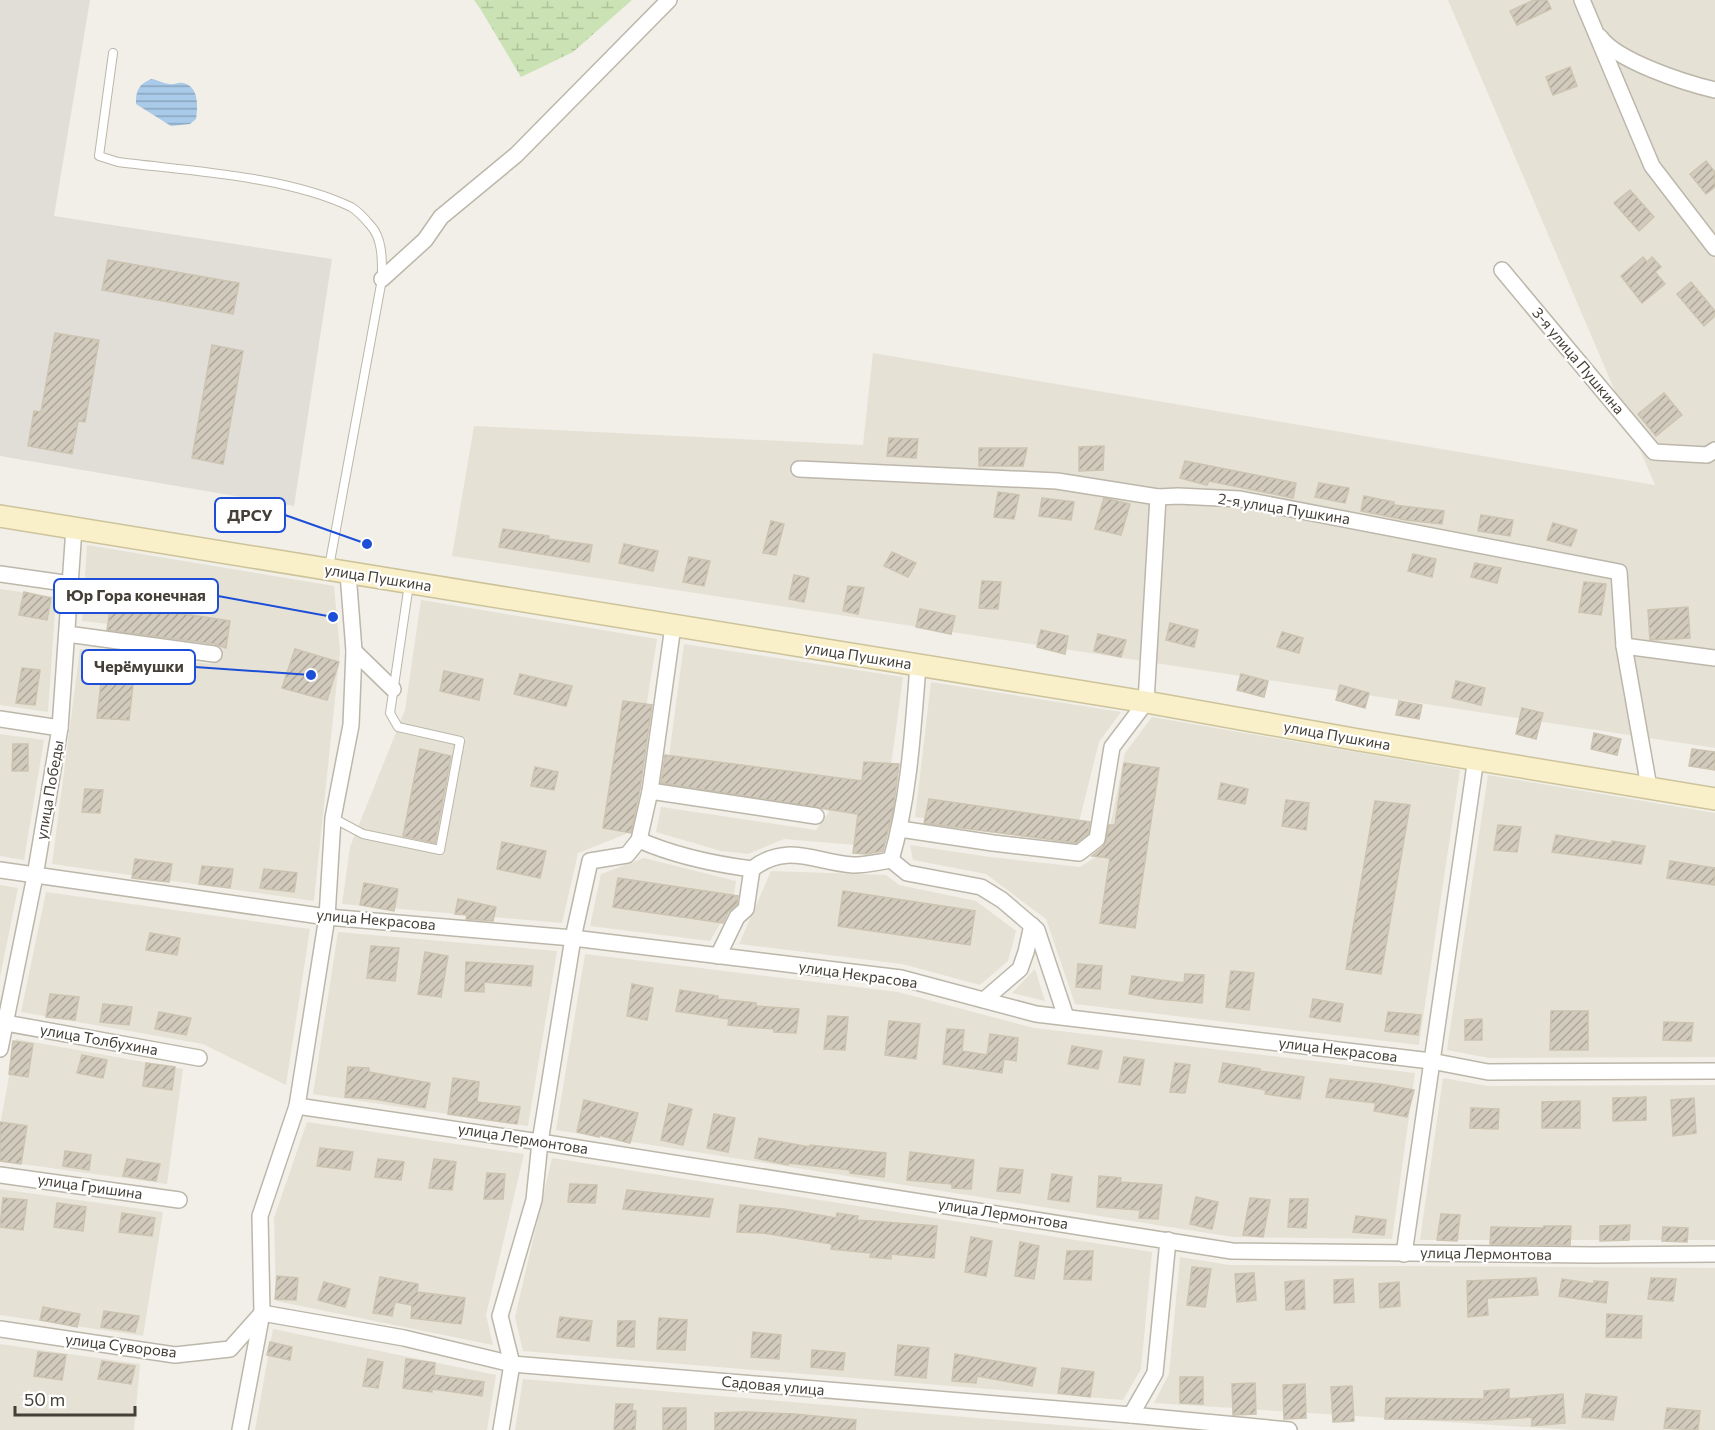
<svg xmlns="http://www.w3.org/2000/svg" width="1715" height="1430" viewBox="0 0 1715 1430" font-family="Commissioner,sans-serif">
<defs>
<pattern id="wetland-marsh" width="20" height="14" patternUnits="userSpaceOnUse" patternTransform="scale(1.5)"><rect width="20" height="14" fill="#cae2b4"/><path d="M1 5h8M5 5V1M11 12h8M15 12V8" fill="none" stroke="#afc39b"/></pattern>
<pattern id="water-rules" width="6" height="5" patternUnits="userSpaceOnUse" patternTransform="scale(1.5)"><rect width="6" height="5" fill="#a9cae8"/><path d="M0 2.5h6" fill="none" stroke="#8ba5bd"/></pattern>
<pattern id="building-hatch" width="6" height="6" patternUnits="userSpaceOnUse" patternTransform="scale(1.5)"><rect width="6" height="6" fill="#d2cbbd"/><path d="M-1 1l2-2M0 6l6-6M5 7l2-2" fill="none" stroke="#aca69a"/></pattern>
</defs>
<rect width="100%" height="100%" fill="#f1efe7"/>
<g fill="#e5e1d5">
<polygon points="1448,0 1715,0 1715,748 452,556 474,426 863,445 873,353 1655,485"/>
<polygon points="87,545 334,586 340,651 314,901 52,864 80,649 211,664 223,651 211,636 82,621"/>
<polygon points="0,589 56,597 48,712 0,705"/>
<polygon points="421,600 657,639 626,834 578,853 562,923 342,904 350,847 405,710"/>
<polygon points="684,644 903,677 880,847 784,839 748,854 721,851 656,832 661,807 816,830 829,812 818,802 666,779"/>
<polygon points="931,682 1121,712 1099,742 1075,838 915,817"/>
<polygon points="1152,717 1460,770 1419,1045 1075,1004 1046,919 986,874 913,860 910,845 990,857 1080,867 1105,851 1125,753"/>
<polygon points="0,734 44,740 24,860 0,856"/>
<polygon points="1488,775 1715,813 1715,1057 1489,1058 1447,1050"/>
<polygon points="644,858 736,881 733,902 710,941 590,926 601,874"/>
<polygon points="771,871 886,875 899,885 976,901 1016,931 1008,961 980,985 902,964 739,944"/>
<polygon points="0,885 18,888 0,977"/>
<polygon points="46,892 310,929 286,1085 203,1044 21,1012"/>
<polygon points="338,932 557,951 528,1126 313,1094"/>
<polygon points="585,954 898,992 1034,1028 1415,1073 1392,1239 1233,1237 556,1130"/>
<polygon points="1035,969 1045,1001 1012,993"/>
<polygon points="16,1039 183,1069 167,1184 0,1161 0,1125"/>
<polygon points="1443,1078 1488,1086 1715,1085 1715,1240 1420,1240"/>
<polygon points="307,1122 524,1154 486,1315 493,1345 276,1301 274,1218"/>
<polygon points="552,1158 1152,1252 1141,1369 1123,1400 523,1351 515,1317"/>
<polygon points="0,1189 163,1212 143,1336 0,1315"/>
<polygon points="1180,1257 1229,1265 1715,1268 1715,1430 1574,1430 1154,1403 1169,1374"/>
<polygon points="273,1329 496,1375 487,1430 255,1430"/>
<polygon points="0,1344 140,1364 134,1430 0,1430"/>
<polygon points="523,1379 1117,1430 515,1430"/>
</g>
<polygon fill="#e1ded8" points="0,0 90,0 54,216 332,259 294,506 0,456"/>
<polygon fill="url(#wetland-marsh)" points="474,0 632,0 573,52 521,77 481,10"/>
<path fill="url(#water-rules)" d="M151,79C158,80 162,83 169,84C174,85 178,82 183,83C199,86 198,107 196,119L190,124L171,126L136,104C136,91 138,85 151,79Z"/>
<g fill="url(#building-hatch)" stroke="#ccc3b1" stroke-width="1.5">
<polygon points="1534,0 1547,0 1551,9 1517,25 1510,11"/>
<polygon points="1570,67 1577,86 1553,95 1546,77"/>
<polygon points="1706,161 1715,172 1715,187 1706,194 1690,174"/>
<polygon points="1630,190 1654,217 1639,231 1614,203"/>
<polygon points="1643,257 1647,262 1652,257 1661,267 1655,272 1665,284 1642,303 1621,276"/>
<polygon points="108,260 239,283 233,314 102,290"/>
<polygon points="1691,282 1715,311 1715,316 1704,326 1677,294"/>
<polygon points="55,333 99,340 85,422 78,421 72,454 28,446 34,411 41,412"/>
<polygon points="212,345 243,351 223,464 192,458"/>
<polygon points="1664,393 1682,415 1656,436 1638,414"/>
<polygon points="889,438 918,439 916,458 887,456"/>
<polygon points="1104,446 1103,470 1079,471 1079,447"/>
<polygon points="979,448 1027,448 1023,466 979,466"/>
<polygon points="1185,461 1296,483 1293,498 1209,481 1207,485 1180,478"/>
<polygon points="1319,483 1349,488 1345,503 1315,497"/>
<polygon points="998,492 1019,495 1014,519 994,517"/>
<polygon points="1364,496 1394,502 1394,505 1444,511 1442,524 1406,520 1361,511"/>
<polygon points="1042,498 1074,502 1071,520 1039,516"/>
<polygon points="1104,498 1130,504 1121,535 1095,529"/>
<polygon points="1481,515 1513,520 1510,536 1478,531"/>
<polygon points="771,521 784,524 776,555 763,553"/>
<polygon points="1553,523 1577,530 1571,546 1547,540"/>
<polygon points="503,529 549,536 548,539 592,545 589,562 499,547"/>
<polygon points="624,544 658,551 653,571 619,563"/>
<polygon points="892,552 916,563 908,577 884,566"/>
<polygon points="1413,554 1436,559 1432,577 1408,571"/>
<polygon points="689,557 710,561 704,586 683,582"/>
<polygon points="1475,563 1501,568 1497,583 1471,577"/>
<polygon points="794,575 809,578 804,602 789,599"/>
<polygon points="982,581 1001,582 998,609 979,608"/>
<polygon points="1584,582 1606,584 1601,615 1579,612"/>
<polygon points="848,586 864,588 858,614 843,611"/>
<polygon points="24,592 51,598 47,620 19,615"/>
<polygon points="111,603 230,621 226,648 215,644 107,630"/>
<polygon points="1688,607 1690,638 1650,640 1648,610"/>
<polygon points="920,609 955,616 951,634 916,627"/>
<polygon points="1170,623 1198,630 1194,647 1166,640"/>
<polygon points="1041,630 1068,636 1065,654 1037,647"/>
<polygon points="1282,632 1303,638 1299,653 1277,647"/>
<polygon points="1098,634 1126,640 1121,657 1094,651"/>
<polygon points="295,649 339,662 327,700 282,688"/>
<polygon points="103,665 135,667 129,720 97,718"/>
<polygon points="22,668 40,670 35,705 16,703"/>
<polygon points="444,671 483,679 479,700 440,691"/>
<polygon points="520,674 572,686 566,706 514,694"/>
<polygon points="1241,674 1268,681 1264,697 1237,690"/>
<polygon points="1456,681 1485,688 1481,705 1452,698"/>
<polygon points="1340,685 1369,693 1365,708 1336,700"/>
<polygon points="623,701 652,705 640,789 631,833 603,828"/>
<polygon points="1399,701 1422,705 1419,719 1396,715"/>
<polygon points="1522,708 1543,713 1536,739 1516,734"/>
<polygon points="1594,733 1621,739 1617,755 1591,749"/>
<polygon points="13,744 28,744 28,771 12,771"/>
<polygon points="420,749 451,756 435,843 403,836"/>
<polygon points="1692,749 1715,752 1715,770 1689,766"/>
<polygon points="665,755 862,781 864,762 899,764 893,811 883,851 866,854 853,853 858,814 661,783"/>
<polygon points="1124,763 1159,768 1135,928 1100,923 1110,858 1092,856 1103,847 1106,841 1109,825 1115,825"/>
<polygon points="535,767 558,772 554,790 531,786"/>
<polygon points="1221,783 1248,789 1245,804 1218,799"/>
<polygon points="85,789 103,790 100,813 82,812"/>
<polygon points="929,799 1090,822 1088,834 1076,843 924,823"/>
<polygon points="1286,800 1309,803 1306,830 1282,826"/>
<polygon points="1375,801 1410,805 1381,974 1346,969"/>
<polygon points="1498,825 1521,827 1517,852 1494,850"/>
<polygon points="1556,835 1612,844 1612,841 1645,846 1641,864 1552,852"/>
<polygon points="502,842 546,851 540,878 497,869"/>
<polygon points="135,859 172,864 169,882 132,878"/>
<polygon points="1670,861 1715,868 1715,885 1667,878"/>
<polygon points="202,866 233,869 230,888 199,884"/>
<polygon points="264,869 297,873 294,892 260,888"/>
<polygon points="618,878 738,896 737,904 728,912 723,923 613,907"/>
<polygon points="364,883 398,889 394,911 360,905"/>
<polygon points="843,891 975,911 970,945 838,926"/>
<polygon points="458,899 496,907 493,921 466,919 467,915 455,914"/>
<polygon points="150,933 180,938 177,955 146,950"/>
<polygon points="371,946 399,948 395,981 367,978"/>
<polygon points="425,952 448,956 441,997 418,994"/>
<polygon points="466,962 533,966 531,986 484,982 484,992 465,991"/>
<polygon points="1078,964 1102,966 1100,989 1076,987"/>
<polygon points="1231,971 1254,973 1249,1010 1226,1007"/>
<polygon points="1185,974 1204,975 1202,1003 1158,999 1129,994 1132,976 1184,983"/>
<polygon points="632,984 653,988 647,1020 627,1016"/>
<polygon points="680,990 718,996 717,999 756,1003 756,1006 799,1009 796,1033 774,1032 774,1029 728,1025 729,1019 676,1011"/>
<polygon points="50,994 79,997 75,1020 46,1017"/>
<polygon points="1313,999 1343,1004 1340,1022 1310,1017"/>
<polygon points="103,1004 132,1007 129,1025 100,1022"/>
<polygon points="1551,1011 1588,1011 1588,1050 1550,1050"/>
<polygon points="159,1012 191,1018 186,1035 155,1029"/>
<polygon points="1388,1012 1421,1015 1418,1035 1385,1031"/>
<polygon points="828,1016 848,1017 845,1050 824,1049"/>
<polygon points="1482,1019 1482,1040 1465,1040 1465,1020"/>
<polygon points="889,1021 920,1024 916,1059 885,1055"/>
<polygon points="1664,1022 1693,1023 1691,1041 1663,1040"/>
<polygon points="947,1029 964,1030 962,1051 987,1055 990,1034 1018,1038 1016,1061 1004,1059 1002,1073 943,1064"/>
<polygon points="13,1041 33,1044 28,1077 9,1074"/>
<polygon points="1072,1046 1102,1051 1098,1069 1068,1064"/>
<polygon points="82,1055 107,1060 103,1078 77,1073"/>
<polygon points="1124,1057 1144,1060 1140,1085 1119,1082"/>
<polygon points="146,1063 175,1067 172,1090 143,1086"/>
<polygon points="1175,1063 1190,1065 1185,1093 1170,1092"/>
<polygon points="1223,1063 1260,1069 1260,1071 1304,1077 1300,1099 1265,1094 1266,1090 1219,1082"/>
<polygon points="348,1067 369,1068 369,1072 430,1083 425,1108 374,1099 345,1097"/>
<polygon points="453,1078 479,1082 477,1102 520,1107 517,1124 448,1114"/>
<polygon points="1330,1079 1381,1084 1414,1090 1407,1117 1374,1111 1376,1103 1326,1097"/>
<polygon points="1646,1097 1646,1120 1613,1121 1613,1098"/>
<polygon points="1694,1098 1696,1133 1673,1136 1671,1100"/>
<polygon points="584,1100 638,1113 630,1143 599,1135 599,1137 577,1132"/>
<polygon points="1580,1101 1580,1128 1542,1128 1542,1102"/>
<polygon points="669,1104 692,1109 683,1145 661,1140"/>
<polygon points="1471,1108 1499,1109 1498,1129 1470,1128"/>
<polygon points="714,1114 735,1118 728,1152 707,1148"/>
<polygon points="0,1122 27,1126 21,1164 0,1161"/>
<polygon points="759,1138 810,1147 810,1145 886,1153 884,1177 850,1173 850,1170 789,1163 788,1165 755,1158"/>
<polygon points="320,1148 353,1152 350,1170 317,1166"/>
<polygon points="65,1151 91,1155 89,1170 63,1166"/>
<polygon points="910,1152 974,1160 971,1189 952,1188 952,1184 907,1180"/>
<polygon points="127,1159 160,1164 156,1181 123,1176"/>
<polygon points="378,1159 404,1162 401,1180 375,1177"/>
<polygon points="434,1159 456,1162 452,1190 429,1188"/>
<polygon points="1000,1168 1023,1170 1020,1193 997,1191"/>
<polygon points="487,1173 505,1174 503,1199 484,1199"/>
<polygon points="1052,1174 1072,1177 1069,1202 1048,1199"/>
<polygon points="1099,1176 1121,1178 1120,1182 1162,1185 1158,1219 1139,1218 1140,1210 1097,1207"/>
<polygon points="570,1184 597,1185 595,1203 568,1202"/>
<polygon points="627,1190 713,1199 709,1217 623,1209"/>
<polygon points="1196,1197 1218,1202 1212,1229 1190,1224"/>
<polygon points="3,1198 27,1200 23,1230 0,1227"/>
<polygon points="1250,1198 1270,1200 1263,1237 1243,1235"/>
<polygon points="1290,1199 1308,1199 1306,1228 1288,1227"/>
<polygon points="57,1203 86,1207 83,1231 54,1227"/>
<polygon points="740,1205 784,1209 836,1218 837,1213 858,1216 857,1220 937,1226 934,1258 891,1254 891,1259 870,1257 871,1253 831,1249 832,1244 763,1233 737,1232"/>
<polygon points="122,1213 155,1218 152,1236 119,1232"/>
<polygon points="1441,1214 1460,1215 1457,1241 1437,1240"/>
<polygon points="1356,1216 1386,1220 1384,1235 1353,1232"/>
<polygon points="1630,1225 1629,1240 1600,1241 1600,1226"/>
<polygon points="1544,1226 1571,1226 1570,1245 1490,1244 1491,1227 1543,1228"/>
<polygon points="1663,1227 1688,1228 1687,1242 1662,1241"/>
<polygon points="971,1237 992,1241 986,1276 965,1272"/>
<polygon points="1020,1242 1039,1246 1034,1279 1015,1276"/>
<polygon points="1067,1251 1093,1251 1091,1280 1064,1279"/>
<polygon points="1192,1267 1211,1269 1205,1307 1187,1305"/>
<polygon points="1254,1273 1256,1300 1237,1302 1235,1274"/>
<polygon points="277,1276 298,1278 296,1300 275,1299"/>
<polygon points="380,1277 418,1284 417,1292 465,1298 461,1324 411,1318 412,1305 395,1302 392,1316 373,1313"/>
<polygon points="1536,1278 1538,1295 1487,1298 1488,1315 1468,1317 1467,1281"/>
<polygon points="1651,1278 1676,1279 1673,1301 1648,1299"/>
<polygon points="1353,1279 1354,1302 1334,1303 1334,1280"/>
<polygon points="1562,1279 1594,1284 1594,1281 1608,1282 1606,1303 1559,1296"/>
<polygon points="1304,1280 1305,1309 1286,1310 1285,1282"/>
<polygon points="324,1282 350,1289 345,1307 318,1300"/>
<polygon points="1399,1282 1400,1306 1380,1308 1379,1284"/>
<polygon points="43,1307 80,1314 77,1327 40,1320"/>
<polygon points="104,1311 139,1316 135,1332 101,1327"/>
<polygon points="1607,1314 1642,1316 1641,1338 1606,1337"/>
<polygon points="560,1317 592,1321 589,1341 557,1337"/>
<polygon points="659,1318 687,1320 685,1350 657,1349"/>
<polygon points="618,1321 635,1321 634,1347 617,1346"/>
<polygon points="753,1332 781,1335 779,1359 751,1357"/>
<polygon points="270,1342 292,1347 290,1360 267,1355"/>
<polygon points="898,1345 929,1348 926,1378 895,1375"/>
<polygon points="812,1350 845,1353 843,1370 811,1367"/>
<polygon points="38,1352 66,1355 62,1380 34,1376"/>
<polygon points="955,1354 1036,1368 1032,1386 977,1376 976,1383 952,1381"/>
<polygon points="368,1359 383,1362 378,1388 363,1386"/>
<polygon points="406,1359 435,1363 434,1375 484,1382 482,1396 432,1389 432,1392 403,1388"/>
<polygon points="102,1361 135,1366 131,1384 98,1379"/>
<polygon points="1062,1368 1094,1372 1090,1397 1058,1393"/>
<polygon points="1180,1377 1203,1377 1203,1404 1180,1403"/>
<polygon points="1255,1383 1256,1414 1233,1415 1232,1384"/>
<polygon points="1305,1384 1306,1418 1284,1419 1283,1385"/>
<polygon points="1352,1386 1354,1421 1333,1422 1331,1387"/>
<polygon points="1509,1389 1509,1399 1563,1394 1565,1423 1532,1426 1532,1417 1487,1420 1385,1419 1386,1398 1484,1399 1484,1391"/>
<polygon points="1586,1394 1617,1397 1613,1420 1582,1417"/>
<polygon points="616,1404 633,1404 632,1410 636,1411 635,1430 614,1430"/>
<rect x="663" y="1408" width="23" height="22"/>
<polygon points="1667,1408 1700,1411 1698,1430 1664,1428"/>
<polygon points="744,1412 794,1414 856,1420 855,1430 715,1430 715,1413"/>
</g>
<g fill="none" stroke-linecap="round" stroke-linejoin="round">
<g stroke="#bcb7aa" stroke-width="10">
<g id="service">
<path d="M113,53L99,156L118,162C189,171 287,176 351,207C358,211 366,220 371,226C383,239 382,262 382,279L329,567"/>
<polyline points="333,818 363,834 440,850 460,741 398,727 390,713 409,584"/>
</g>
</g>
<g stroke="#bcb7aa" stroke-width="18">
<g id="minor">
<polyline points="1582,0 1652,166 1715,248"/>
<path d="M1600,37C1617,61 1685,83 1715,90"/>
<polyline points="1502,270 1654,452 1707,455 1715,450"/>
<polyline points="382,279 425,240 441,217 516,155 669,0"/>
<polyline points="799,469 1057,481 1158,497 1178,496 1240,499 1619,572 1624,646 1649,787"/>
<polyline points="0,574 71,584"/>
<polyline points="67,634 214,654"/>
<polyline points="1624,646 1715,658"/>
<polyline points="354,651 393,689"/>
<polyline points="0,719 60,728"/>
<polyline points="650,791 816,816"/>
<polyline points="900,829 993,843 1079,853 1097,839 1112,747 1146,702 1158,497"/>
<path d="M639,840C675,856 714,864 752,869C787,842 814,862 853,865C865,865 879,862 891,860C909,798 913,730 918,665"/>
<polyline points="891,860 907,873 981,887 1002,900 1037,930 1066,1017"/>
<polyline points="0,870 327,917 573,938 901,978 1036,1014 1431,1061 1488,1072 1715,1071"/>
<polyline points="718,956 737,917 746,909 752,869"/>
<polyline points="984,1000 1020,969 1026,952 1032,925"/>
<polyline points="0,1022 199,1058"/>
<polyline points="0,1049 35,876 60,728 74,528"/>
<polyline points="297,1106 540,1142 1232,1251 1592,1255 1715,1254"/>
<polyline points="0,1175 179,1200"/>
<polyline points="1404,1254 1476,758"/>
<polyline points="0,1329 175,1355 230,1349 262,1313 404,1338 512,1364 1131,1415 1289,1430"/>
<polyline points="1131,1415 1155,1373 1168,1240"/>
<polyline points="240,1430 262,1313 260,1216 297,1106 327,917 333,818 351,725 354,651 348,573"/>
<polyline points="501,1430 512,1364 500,1316 534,1200 540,1142 573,938 590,861 627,855 639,840 650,791 673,626"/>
</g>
</g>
<g stroke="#cdc39b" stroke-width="24">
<polyline id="secondary" points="0,516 1146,702 1359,740 1715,799"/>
</g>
<use href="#service" stroke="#fff" stroke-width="8"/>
<use href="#minor" stroke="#fff" stroke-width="15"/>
<use href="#secondary" stroke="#f9f0ca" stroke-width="21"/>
</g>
<g text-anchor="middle" stroke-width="4.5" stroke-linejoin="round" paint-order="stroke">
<g font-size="15" fill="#443f37" stroke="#fff">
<text transform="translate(1578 361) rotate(50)" y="5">3-я улица Пушкина</text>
<text transform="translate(1284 509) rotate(9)" y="5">2-я улица Пушкина</text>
<text transform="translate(378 578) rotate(9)" y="5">улица Пушкина</text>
<text transform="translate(858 656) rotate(9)" y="5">улица Пушкина</text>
<text transform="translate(1337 736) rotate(10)" y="5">улица Пушкина</text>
<text transform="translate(50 790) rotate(-80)" y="5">улица Победы</text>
<text transform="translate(376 920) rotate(5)" y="5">улица Некрасова</text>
<text transform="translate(858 975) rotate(8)" y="5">улица Некрасова</text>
<text transform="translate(99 1040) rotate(10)" y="5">улица Толбухина</text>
<text transform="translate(1338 1050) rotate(7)" y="5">улица Некрасова</text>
<text transform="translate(523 1139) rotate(9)" y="5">улица Лермонтова</text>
<text transform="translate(90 1187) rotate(8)" y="5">улица Гришина</text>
<text transform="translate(1003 1214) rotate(9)" y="5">улица Лермонтова</text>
<text transform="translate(1486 1254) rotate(1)" y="5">улица Лермонтова</text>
<text transform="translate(121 1346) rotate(7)" y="5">улица Суворова</text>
<text transform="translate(773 1386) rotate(5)" y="5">Садовая улица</text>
</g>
</g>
<path fill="none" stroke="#1d4ed8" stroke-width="2" d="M367 544L285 515M333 617L218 596M311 675L195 667"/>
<g fill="#1d4ed8" stroke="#fff" stroke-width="2">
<circle cx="367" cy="544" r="6"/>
<circle cx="333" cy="617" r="6"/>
<circle cx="311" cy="675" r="6"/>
</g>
<g fill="#fff" stroke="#1d4ed8" stroke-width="2">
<rect x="215" y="498" width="70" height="34" rx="6"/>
<rect x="54" y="579" width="164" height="34" rx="6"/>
<rect x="82" y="650" width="113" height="34" rx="6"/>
</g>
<g font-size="16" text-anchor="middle" font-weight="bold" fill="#443f37">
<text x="250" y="521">ДРСУ</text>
<text x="136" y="601">Юр Гора конечная</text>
<text x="139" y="672">Черёмушки</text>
</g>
<path d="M15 1406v9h120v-9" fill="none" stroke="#443f37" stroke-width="3"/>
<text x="24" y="1406" font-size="18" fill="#443f37" stroke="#ffffff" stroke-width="4.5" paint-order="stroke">50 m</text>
</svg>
